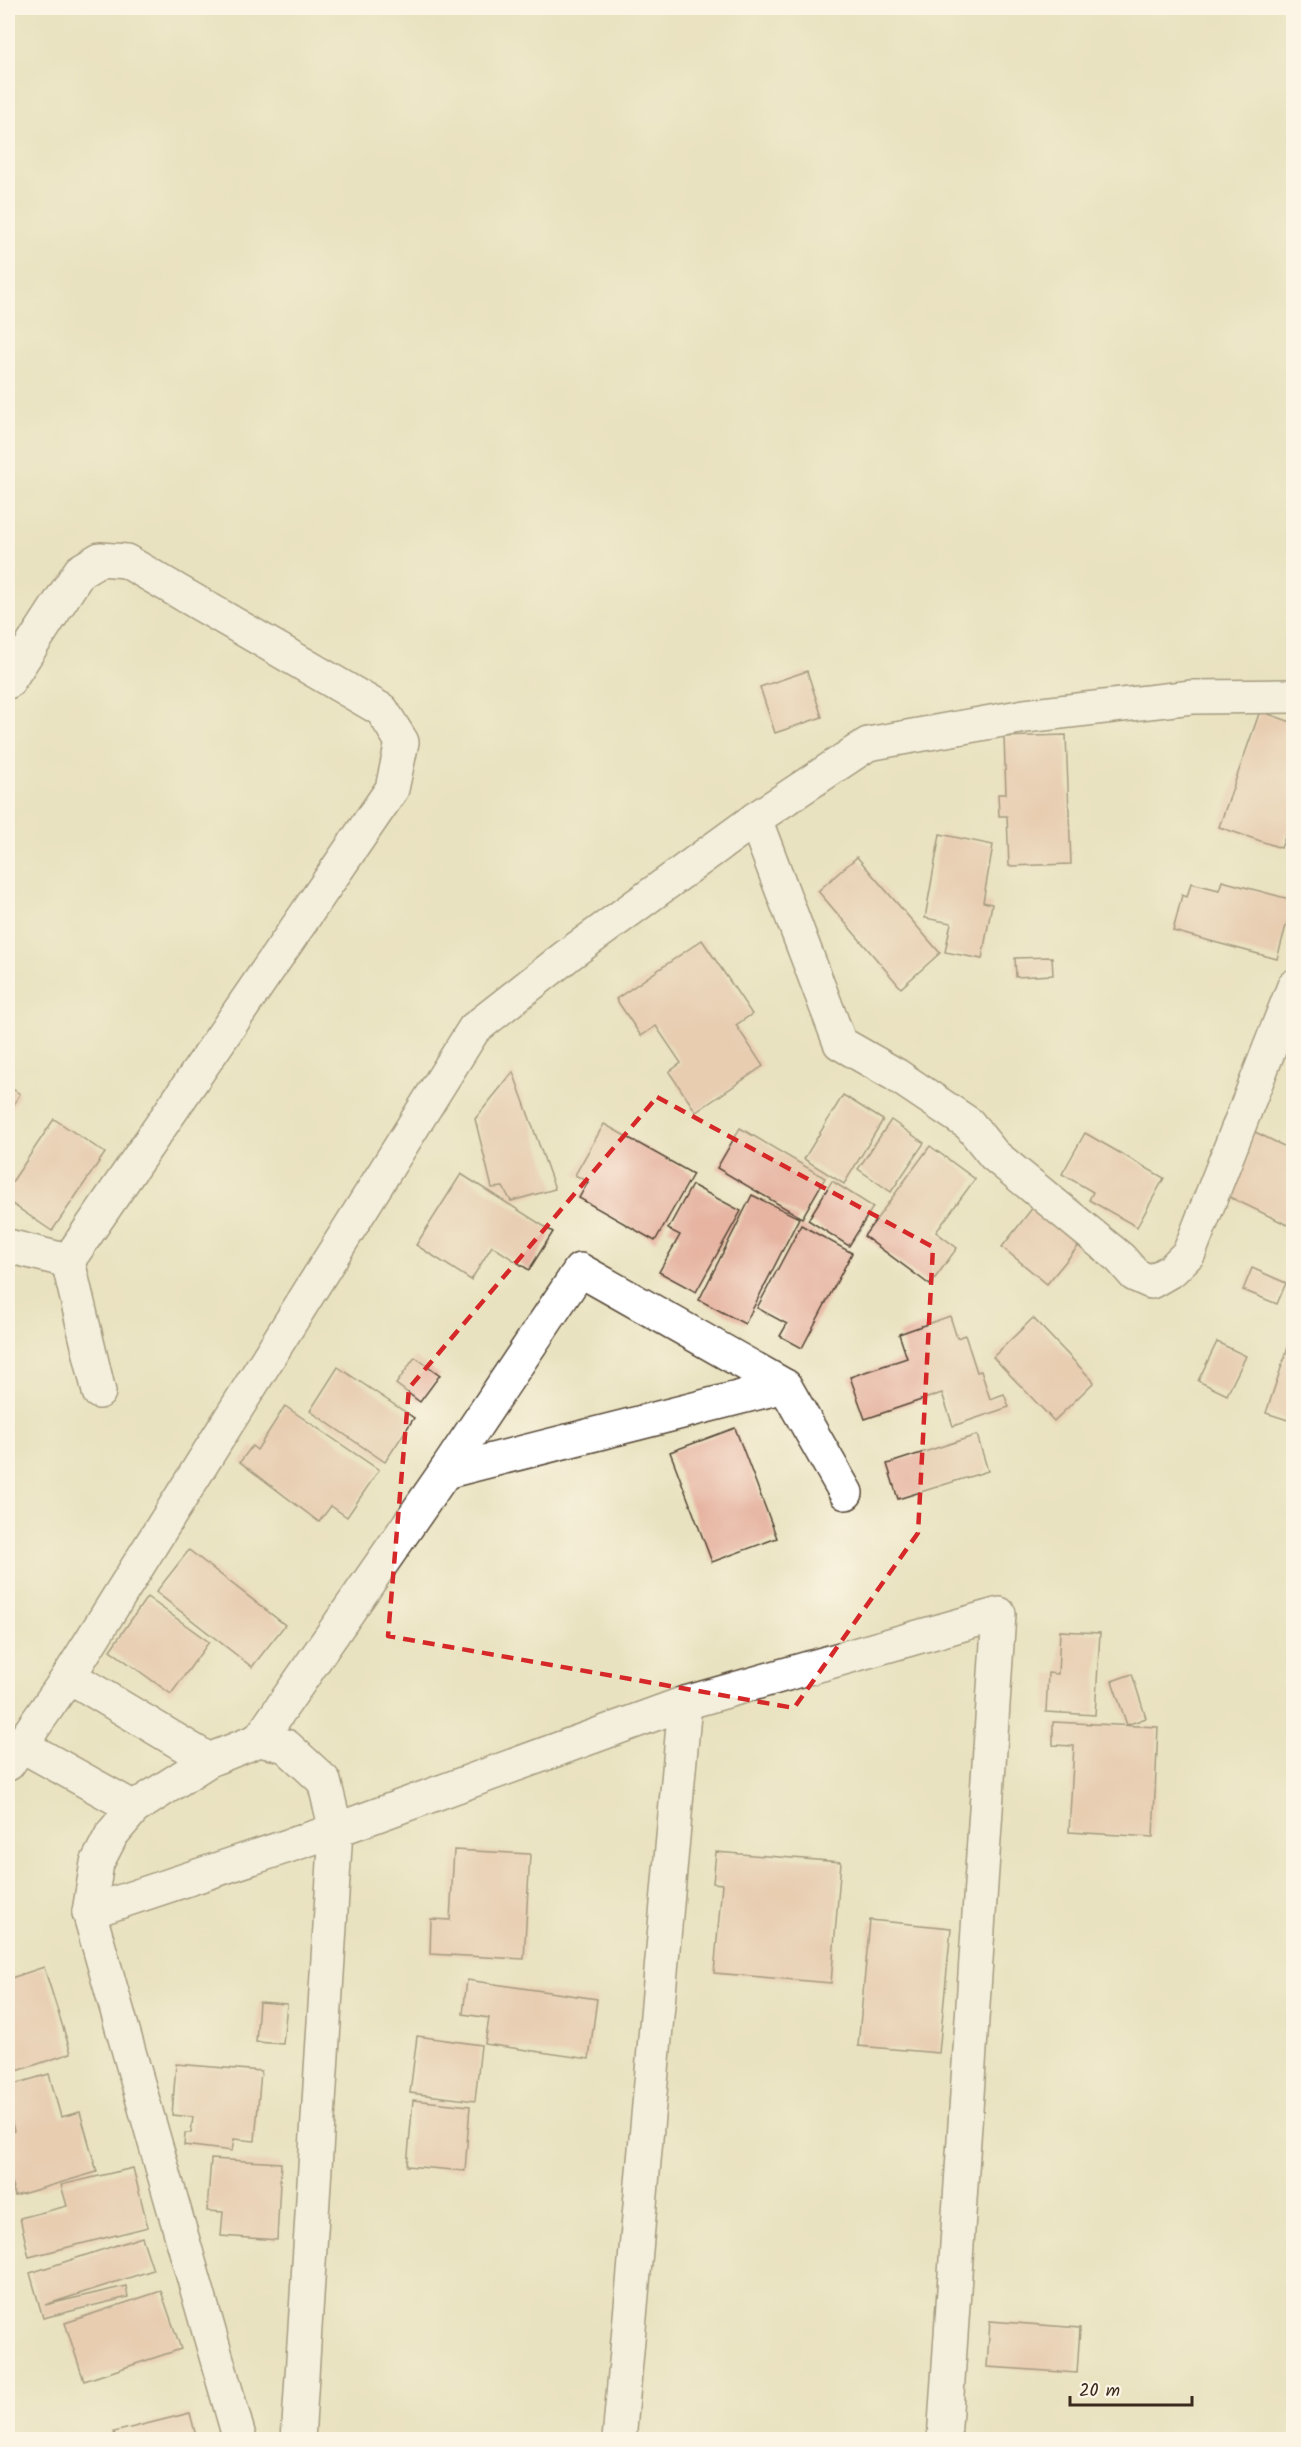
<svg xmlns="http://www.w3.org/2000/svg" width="1301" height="2447" viewBox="0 0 1301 2447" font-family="Kalam,sans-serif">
<rect width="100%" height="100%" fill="#fcf5e5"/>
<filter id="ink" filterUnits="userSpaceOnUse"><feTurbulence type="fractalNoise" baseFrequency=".0167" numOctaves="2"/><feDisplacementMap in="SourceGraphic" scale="12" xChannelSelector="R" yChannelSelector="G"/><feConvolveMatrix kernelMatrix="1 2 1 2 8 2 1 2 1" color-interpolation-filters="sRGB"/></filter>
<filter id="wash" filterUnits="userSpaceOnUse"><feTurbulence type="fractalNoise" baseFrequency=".008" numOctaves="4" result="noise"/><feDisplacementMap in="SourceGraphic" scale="24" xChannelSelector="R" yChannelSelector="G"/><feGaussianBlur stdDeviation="1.35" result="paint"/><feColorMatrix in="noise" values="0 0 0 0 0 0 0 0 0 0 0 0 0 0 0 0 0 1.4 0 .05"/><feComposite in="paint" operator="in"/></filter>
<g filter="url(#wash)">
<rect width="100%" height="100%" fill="#e9e2c0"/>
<g id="blocks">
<g fill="#e6b4a1">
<polygon points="807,671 822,717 775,733 760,687"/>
<polygon points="1260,711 1294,723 1294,813 1281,848 1219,827"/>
<polygon points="1066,735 1071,864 1009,866 1007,816 999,816 998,794 1006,794 1004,737"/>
<polygon points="940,834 993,845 983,902 992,904 982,959 945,952 951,923 925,918"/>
<polygon points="857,857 940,953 901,988 818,891"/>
<polygon points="1222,881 1293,900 1277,959 1173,931 1182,895 1187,897 1191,883 1219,890"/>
<polygon points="702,940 752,1014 736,1025 763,1066 696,1112 669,1072 681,1063 656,1026 641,1036 616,999"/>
<polygon points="1052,957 1053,975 1016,977 1015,958"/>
<polygon points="513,1072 555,1189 511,1201 503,1187 492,1188 475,1119"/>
<polygon points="8,1086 20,1094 8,1114"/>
<polygon points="843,1095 883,1120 844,1184 804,1159"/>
<polygon points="54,1119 105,1153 52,1231 8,1201 8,1188"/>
<polygon points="891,1120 924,1143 891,1192 858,1169"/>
<polygon points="604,1124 693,1174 655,1241 579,1198 588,1182 575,1175"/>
<polygon points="740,1128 825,1178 802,1218 717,1168"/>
<polygon points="1249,1129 1294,1151 1294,1228 1219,1192"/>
<polygon points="1085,1133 1164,1178 1137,1227 1089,1200 1093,1192 1062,1174"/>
<polygon points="930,1146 975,1179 936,1232 957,1248 930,1285 864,1236"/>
<polygon points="461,1174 553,1232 529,1270 492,1246 471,1280 416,1245"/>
<polygon points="832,1181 873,1207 849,1246 808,1220"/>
<polygon points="692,1185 741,1211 696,1292 659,1272 680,1235 668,1229"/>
<polygon points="752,1195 799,1218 745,1324 699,1300"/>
<polygon points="1034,1206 1080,1244 1047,1284 1002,1247"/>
<polygon points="801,1225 852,1253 802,1348 780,1336 787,1324 757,1308"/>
<polygon points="1252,1268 1286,1283 1277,1304 1243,1290"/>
<polygon points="950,1316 957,1338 965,1335 977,1372 981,1371 990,1399 1004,1394 1009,1407 953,1426 942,1393 865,1419 850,1377 907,1358 899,1334"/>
<polygon points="1033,1318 1094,1382 1054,1421 993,1357"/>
<polygon points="1293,1332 1294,1332 1294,1422 1266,1413"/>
<polygon points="1217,1342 1246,1356 1227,1395 1198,1381"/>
<polygon points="415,1357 440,1375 420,1402 396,1384"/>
<polygon points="338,1367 414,1418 385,1462 310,1411"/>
<polygon points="285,1406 379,1470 347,1517 331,1506 319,1522 240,1462 252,1446 257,1450"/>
<polygon points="735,1428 777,1538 712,1562 670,1452"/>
<polygon points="977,1435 988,1471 898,1499 887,1464"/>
<polygon points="189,1550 285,1625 252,1667 156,1592"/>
<polygon points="147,1597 209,1642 171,1694 110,1650"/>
<polygon points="1060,1631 1100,1633 1095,1715 1046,1712 1048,1673 1058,1674"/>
<polygon points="1132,1674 1146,1718 1127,1725 1112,1681"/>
<polygon points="1053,1722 1158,1727 1153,1837 1069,1832 1074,1746 1053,1745"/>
<polygon points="454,1850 530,1854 524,1959 430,1954 431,1919 450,1920"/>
<polygon points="716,1852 841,1862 831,1983 714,1973 722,1884 713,1883"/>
<polygon points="870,1920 951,1928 939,2053 858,2046"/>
<polygon points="44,1967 71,2053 8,2074 8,1979"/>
<polygon points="467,1980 597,1999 589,2059 485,2044 489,2018 463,2014"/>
<polygon points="259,2002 287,2004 283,2044 256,2042"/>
<polygon points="417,2036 481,2045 475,2101 410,2093"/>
<polygon points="176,2064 261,2071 255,2141 234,2139 232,2151 184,2145 185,2133 191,2133 193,2117 172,2115"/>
<polygon points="49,2074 61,2117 80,2112 97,2172 15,2196 8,2170 8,2133 14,2131 8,2108 8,2086"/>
<polygon points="413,2100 470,2106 465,2171 407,2166"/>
<polygon points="211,2159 281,2163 277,2240 221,2236 223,2212 207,2211"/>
<polygon points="133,2168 148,2227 29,2257 20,2218 67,2206 61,2185"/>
<polygon points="142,2237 153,2270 45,2305 126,2286 128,2297 43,2318 30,2273"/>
<polygon points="161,2291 181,2349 84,2381 65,2323"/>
<polygon points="990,2321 1080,2328 1077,2373 987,2367"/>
<polygon points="190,2413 197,2440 116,2440 114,2432"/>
</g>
</g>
</g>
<g filter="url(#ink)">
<use href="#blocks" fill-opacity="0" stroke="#554636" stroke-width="1.5"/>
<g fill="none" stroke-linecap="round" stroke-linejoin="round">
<g stroke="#554636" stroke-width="36">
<g id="minor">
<polyline points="8,682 80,571 100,559 126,561 382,710 402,742 392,789 68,1261 99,1392"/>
<polyline points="755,819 840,1043 896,1075 969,1124 994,1155 1120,1258 1135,1275 1151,1282 1172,1270 1189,1253 1294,986"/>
<polyline points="8,1246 68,1261"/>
<polyline points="445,1472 785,1386"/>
<polyline points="69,1676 209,1760"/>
<polyline points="259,1740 445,1472 580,1270 785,1386 846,1493"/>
<polyline points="21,1745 134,1808"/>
<polyline points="89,1912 336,1830 685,1703 999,1614 944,2440"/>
<polyline points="240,2440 89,1912 97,1863 112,1834 134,1808 209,1760 259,1740 286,1746 324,1781 336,1830 298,2440"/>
<polyline points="619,2440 685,1703"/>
</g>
</g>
<g stroke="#554636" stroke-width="36">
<polyline id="tertiary" points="8,1764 69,1676 474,1029 568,955 755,819 868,744 1025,716 1192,697 1294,696"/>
</g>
<use href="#minor" stroke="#fff" stroke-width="33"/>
<use href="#tertiary" stroke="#fff" stroke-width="33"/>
</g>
</g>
<path d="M0 0H1301V2447H0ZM657,1097L933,1247L918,1533L794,1708L388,1636L409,1388Z" fill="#e9e2c0" fill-opacity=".55" fill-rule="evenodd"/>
<path fill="none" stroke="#d62828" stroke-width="4.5" stroke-dasharray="12 8" stroke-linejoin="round" d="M657,1097L933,1247L918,1533L794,1708L388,1636L409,1388Z"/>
<rect width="1301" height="2447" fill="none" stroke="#fcf5e5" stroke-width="30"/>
<path d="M1070 2396v9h122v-9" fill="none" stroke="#3b2a1e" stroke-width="3"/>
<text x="1079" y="2396" font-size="18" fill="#3b2a1e" stroke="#fcf5e5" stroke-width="4.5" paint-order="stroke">20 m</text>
</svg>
